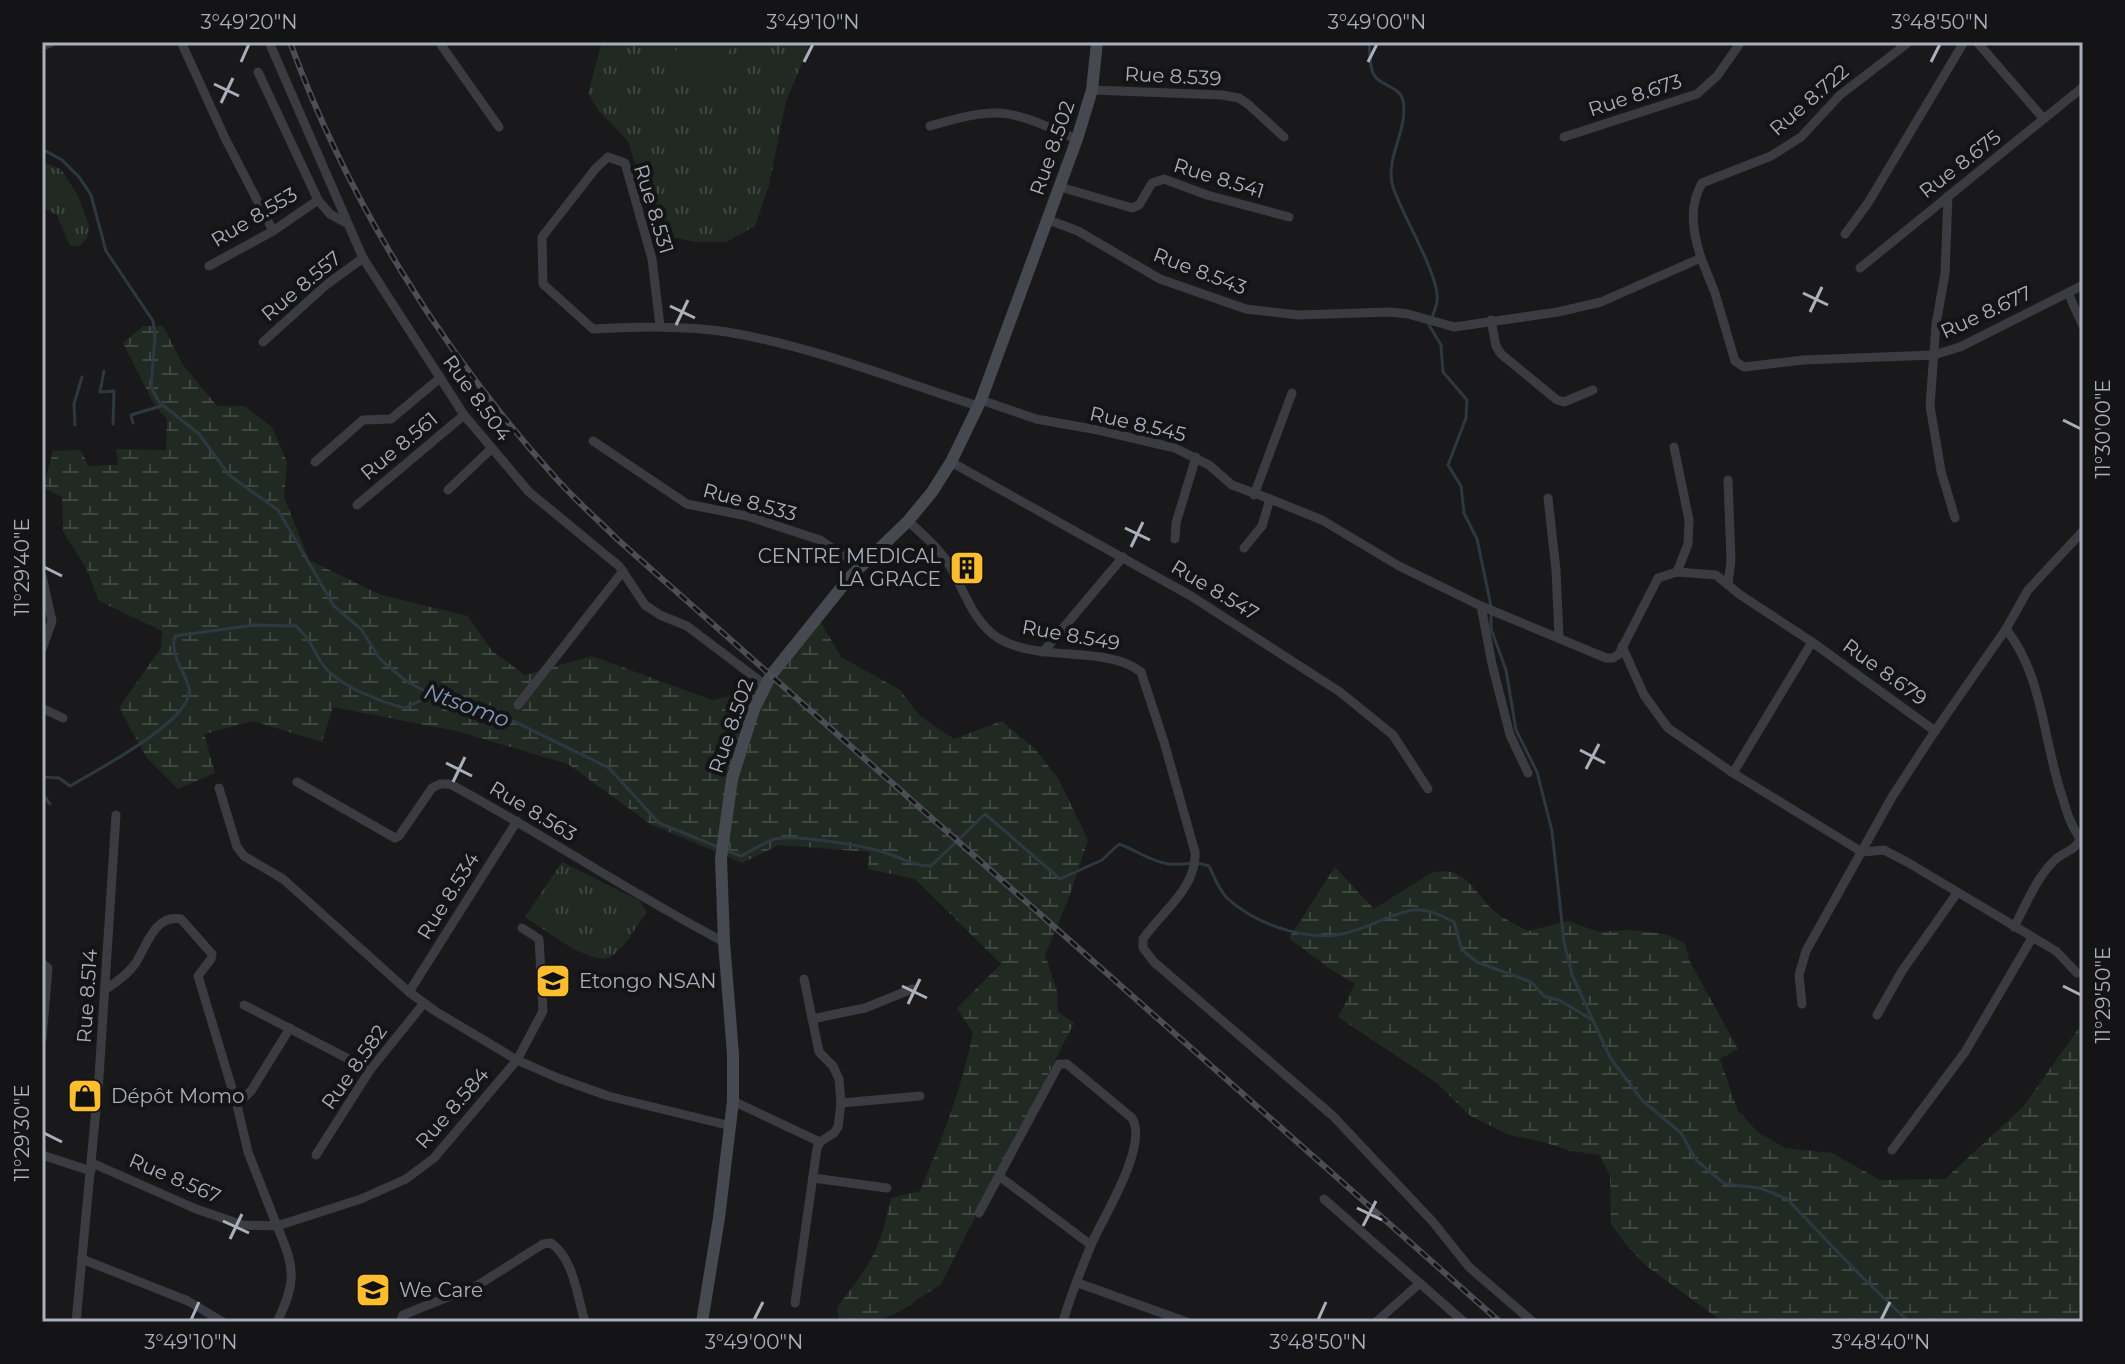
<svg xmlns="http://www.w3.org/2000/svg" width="2125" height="1364" viewBox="0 0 2125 1364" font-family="Montserrat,sans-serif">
<defs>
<pattern id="grass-tufts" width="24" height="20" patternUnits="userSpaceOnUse" patternTransform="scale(2)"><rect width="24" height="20" fill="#202a22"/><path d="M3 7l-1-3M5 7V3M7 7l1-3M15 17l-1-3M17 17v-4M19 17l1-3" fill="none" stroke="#3e4640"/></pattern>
<pattern id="wetland-marsh" width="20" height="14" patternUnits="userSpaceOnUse" patternTransform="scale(2)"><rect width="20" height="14" fill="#202a22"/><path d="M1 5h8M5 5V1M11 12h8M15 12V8" fill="none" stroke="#3e4640"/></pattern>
</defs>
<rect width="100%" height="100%" fill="#19191b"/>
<g fill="url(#grass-tufts)">
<polygon points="602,42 809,42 807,52 786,101 769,185 755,226 726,242 697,242 671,237 654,222 642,201 640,180 628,141 599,111 588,93"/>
<polygon points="42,162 61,169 78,196 89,225 87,238 80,246 70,246 57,215 42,207"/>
<path d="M562,862L640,901L647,913C635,926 627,946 612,956C593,969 543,928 525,917Z"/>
</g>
<g fill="url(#wetland-marsh)">
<path d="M143,326H163L183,365L217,406H244L272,427L287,462L284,497L309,560L381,595L468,616L492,651L525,675L592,656L712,700L741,694L767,681L817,616L841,657L900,690L920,716L954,739L1002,721L1036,750L1059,780L1088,840L1068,900L1045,955L1057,991L1058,1012L1074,1023L941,1284L899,1312L875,1322H839L837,1307C870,1266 880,1250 891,1198L920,1191C942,1139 962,1088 973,1033L957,1008L1001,964L915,879L868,869L869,852L779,845L742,863L650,824L568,764L456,731L333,707L322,742L253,721L204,734L215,773L178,789L147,758L119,708L161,648L162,631L99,601L87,570L63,531L62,497L43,488L53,451L81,450L88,466L118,465L116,449L166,450L167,419L155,406L123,343Z"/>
<path d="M1335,867L1374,909L1431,873C1469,863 1475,898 1499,915C1508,921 1519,926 1528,931L1568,921L1599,932L1629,930L1665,934L1685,943L1689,960L1738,1049L1720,1059L1738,1111L1759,1133L1785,1148L1832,1153L1880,1180L1945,1179L2023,1107L2083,1022V1322H1723L1645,1265L1624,1242L1611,1224L1610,1175L1599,1155L1571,1151L1540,1141L1509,1135L1469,1115L1437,1083L1338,1017L1355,984L1327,967L1289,938Z"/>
</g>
<polygon fill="#202a22" points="682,42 735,42 702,92 665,67"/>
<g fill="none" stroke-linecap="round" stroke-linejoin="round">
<g stroke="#2e3840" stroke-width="3">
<path d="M1369,42C1370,51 1369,64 1373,73C1378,86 1401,86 1403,101C1409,130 1384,158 1393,187C1401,213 1441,278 1437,301C1436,309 1432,317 1429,325L1441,345L1443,372L1467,400L1466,418L1448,465L1461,486L1464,513L1477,539L1491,606"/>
<polyline points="42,149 62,160 79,177 91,195 106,251 153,321 155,336 151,387 159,402 199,434 229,475 278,510 334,606 361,629 380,659 406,681 432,695 491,710 609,768 659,823 718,847"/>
<polyline points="104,371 100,392 114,391 113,424"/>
<polyline points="133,423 131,415 161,406"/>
<polyline points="75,425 74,404 82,377"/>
<polyline points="1491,614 1491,629 1506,670 1516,730 1537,772 1552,831 1564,942 1572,975 1611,1059 1642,1100 1681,1133 1696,1160 1725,1184 1760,1188 1787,1199 1860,1275 1909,1322"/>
<path d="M42,777L59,778L70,786C95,771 194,720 189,689C185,670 169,655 175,636L254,625L296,626C311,640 311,646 321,662C335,685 379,701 404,708L431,696"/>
<polyline points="42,788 44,796 50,804"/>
<path d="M725,850L741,856C752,851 764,842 775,839C797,834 867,846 889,854C904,859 915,866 931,866L985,814L1060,879L1102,860L1119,844C1136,850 1151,862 1169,864C1185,866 1190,860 1209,866C1214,876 1219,890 1227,898C1254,923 1299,939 1336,935C1363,932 1388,914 1413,910C1427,908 1442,916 1454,922L1462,950L1477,962L1531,982L1545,997L1559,1000L1594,1021"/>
</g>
<g stroke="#3b3c42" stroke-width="9">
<polyline points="269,42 363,258 464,415 529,492 619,566 645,605 660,615 687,626 765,685"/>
<polyline points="439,42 499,127"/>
<polyline points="1977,42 2043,118"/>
<polyline points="182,44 225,138 273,231"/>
<polyline points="42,46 52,42"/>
<polyline points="258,72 318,200 330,214 348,224"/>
<polyline points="1092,90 1222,95 1239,98 1249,105 1284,137"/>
<path d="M930,126C952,120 976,112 999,113C1025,114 1053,130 1077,139"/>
<polyline points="1564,137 1697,94 1717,76 1741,42"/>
<polyline points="1060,187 1132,208 1139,205 1152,183 1164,179 1207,195 1289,217"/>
<polyline points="1948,196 1945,274 1936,324 1930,406 1941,471 1955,518"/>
<path d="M1049,220L1078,231L1160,279L1246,309L1298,315L1390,312L1408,314L1454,327L1558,312L1601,302L1701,258C1693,233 1688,207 1702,183L1771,156L1801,137L1840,95L1909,42"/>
<polyline points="1845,234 1868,203 1964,42"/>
<polyline points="1701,258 1715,293 1735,361 1744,367 1803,360 1934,355 1960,347 2083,285"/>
<polyline points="209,266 273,231 318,200"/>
<polyline points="1860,268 2083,87"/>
<polyline points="2068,293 2083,326"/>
<polyline points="1491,320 1496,346 1501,354 1557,400 1564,402 1593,390"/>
<path d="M660,326L652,259L625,163L608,157L596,168L542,237L543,284L593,329C638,327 682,325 727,332C812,346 896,380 978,406"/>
<polyline points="263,342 326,285 363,258"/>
<polyline points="981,400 1036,419 1098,430 1175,448 1209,465 1232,485 1270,499 1262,526 1244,548"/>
<polyline points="593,441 687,504 747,516 820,540 860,567"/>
<polyline points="1674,447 1689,520 1688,544 1677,572"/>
<polyline points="315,462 363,420 391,419 440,378"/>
<polyline points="951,462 1191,596 1340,692 1393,735 1428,789"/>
<polyline points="448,490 491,449"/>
<polyline points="1254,495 1292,393"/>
<polyline points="1548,498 1556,570 1559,637"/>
<polyline points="1270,499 1322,520 1399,566 1481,606 1606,658 1613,658 1619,654 1658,578 1677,572 1716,575 1739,594 1812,642"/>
<polyline points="357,505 464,415"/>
<path d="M908,521C923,535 939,548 950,566C964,590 973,622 998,638C1038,663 1108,645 1141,672L1164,742L1195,852C1197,888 1162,911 1143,939V948L1154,962L1333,1116L1433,1222L1469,1267L1533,1322"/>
<polyline points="1175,539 1176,523 1196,457"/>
<polyline points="42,576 52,621 42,649"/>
<polyline points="1728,583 1731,561 1728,480"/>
<polyline points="1481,606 1492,664 1510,735 1528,773"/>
<path d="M2006,629C2044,677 2043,743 2063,799C2067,813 2071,826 2080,838C2076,851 2065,851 2056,859C2037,876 2026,905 2014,927"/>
<polyline points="1622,646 1644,695 1668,728 1733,773 1862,852 1884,850 1907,862 2056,951 2077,973"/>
<polyline points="1043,652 1123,557"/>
<polyline points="518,705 623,571"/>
<polyline points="42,708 63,718"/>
<polyline points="1733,773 1812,642 1935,731 2006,629 2028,590 2083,531"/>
<path d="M297,782L395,838L399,836L432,788L440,784H450C543,834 630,893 724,942"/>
<polyline points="219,788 237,847 244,856 283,879 409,992 435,1011 517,1060 558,1078 608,1096 731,1126"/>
<polyline points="42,963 48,968 42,1039"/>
<polyline points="409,992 517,821"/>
<polyline points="1802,1004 1799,975 1806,951 1892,797 1935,731"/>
<polyline points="244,1005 370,1070"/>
<polyline points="1877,1015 1902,971 1957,893"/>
<polyline points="812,1019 865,1008 912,989"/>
<polyline points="733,1101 820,1142 834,1133 838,1127 841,1103 839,1079 833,1066 819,1052 804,979"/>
<polyline points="841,1103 920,1096"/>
<polyline points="237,1105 251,1091 290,1028"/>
<polyline points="1892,1150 1965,1052 2032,938"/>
<polyline points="42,1155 91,1171"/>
<polyline points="316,1155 370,1070 424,1003"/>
<path d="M92,1163L196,1209L243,1225L277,1226L248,1152L237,1105L198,976L211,959L212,954L181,919C154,914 147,946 135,964C127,975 117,982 106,989"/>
<polyline points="999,1176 1091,1245"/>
<polyline points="813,1178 887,1188"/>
<polyline points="1324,1199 1464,1322"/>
<path d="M979,1213L1059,1064H1067L1132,1118C1149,1146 1103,1217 1091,1245C1081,1270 1070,1296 1063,1322"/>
<polyline points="82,1259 188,1301 223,1322"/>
<polyline points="1078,1283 1187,1322"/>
<polyline points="795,1303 817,1148 820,1142"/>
<polyline points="76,1322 99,1077 116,815"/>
<path d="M277,1322C297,1281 295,1268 277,1226L361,1199L406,1179L434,1158L517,1060L543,1011L539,939L522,928"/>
<path d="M400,1322L403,1315L478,1285L543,1244L551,1243C574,1259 577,1296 585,1322"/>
<polyline points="1376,1322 1420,1283"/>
</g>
<polyline stroke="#474951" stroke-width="12" points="702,1322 719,1218 733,1101 733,1054 724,942 721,858 732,779 754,709 771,675 849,578 908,521 932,492 951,462 981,400 1077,139 1092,90 1097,42"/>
<g stroke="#4c4e56" stroke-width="6">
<path id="rail" d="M290,42C347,199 441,350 553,475C573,498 596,518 617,539L1500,1322"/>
</g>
<use href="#rail" stroke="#141416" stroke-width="3" stroke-dasharray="9" stroke-linecap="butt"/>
</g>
<path fill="none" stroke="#aaafbc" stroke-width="3" d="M241,62L249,44M804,62L813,44M1368,62L1377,44M1931,62L1940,44M214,84L239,96M221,103L233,78M1803,293L1828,305M670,306L695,318M1810,312L1822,287M676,325L688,300M2063,420L2081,429M1125,528L1150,540M1131,547L1143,522M44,567L62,576M1580,750L1605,763M446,763L472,776M1586,769L1599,744M453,782L465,757M902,986L927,998M2063,986L2081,995M908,1004L920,979M44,1133L62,1142M1357,1208L1382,1220M223,1221L249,1233M1363,1226L1376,1201M230,1239L242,1214M191,1320L199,1302M754,1320L763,1302M1318,1320L1326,1302M1881,1320L1890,1302"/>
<defs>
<g id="building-square" transform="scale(1.8)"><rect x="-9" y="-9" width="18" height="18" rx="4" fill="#fdbd2f" stroke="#141416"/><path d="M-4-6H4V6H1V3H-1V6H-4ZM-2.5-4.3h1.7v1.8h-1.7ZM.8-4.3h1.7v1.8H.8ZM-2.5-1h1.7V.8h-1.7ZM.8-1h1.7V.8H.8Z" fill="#111"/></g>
<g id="school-square" transform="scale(1.8)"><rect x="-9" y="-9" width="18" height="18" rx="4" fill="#fdbd2f" stroke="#141416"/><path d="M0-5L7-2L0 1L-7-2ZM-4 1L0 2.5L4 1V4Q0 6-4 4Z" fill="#111"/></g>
<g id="shop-square" transform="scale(1.8)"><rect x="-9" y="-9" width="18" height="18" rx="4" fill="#fdbd2f" stroke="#141416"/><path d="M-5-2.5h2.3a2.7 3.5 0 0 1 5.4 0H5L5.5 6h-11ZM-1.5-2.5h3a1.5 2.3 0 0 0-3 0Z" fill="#111"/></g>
</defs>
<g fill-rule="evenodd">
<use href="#building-square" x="967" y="568"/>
<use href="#school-square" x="553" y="981"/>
<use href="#shop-square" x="85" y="1096"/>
<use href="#school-square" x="373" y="1290"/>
</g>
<g text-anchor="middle" stroke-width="8" stroke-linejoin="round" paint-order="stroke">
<g font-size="20" fill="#aaafbc" stroke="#141416">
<text transform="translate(1173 76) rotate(3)" y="7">Rue 8.539</text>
<text transform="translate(1635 95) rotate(-18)" y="7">Rue 8.673</text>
<text transform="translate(1809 100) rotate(-41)" y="7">Rue 8.722</text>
<text transform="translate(1052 148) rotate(-71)" y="7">Rue 8.502</text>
<text transform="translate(1960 164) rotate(-38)" y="7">Rue 8.675</text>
<text transform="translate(1219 178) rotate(17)" y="7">Rue 8.541</text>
<text transform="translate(654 209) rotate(73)" y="7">Rue 8.531</text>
<text transform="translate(254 217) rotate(-31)" y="7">Rue 8.553</text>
<text transform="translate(1200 271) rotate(21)" y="7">Rue 8.543</text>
<text transform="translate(301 286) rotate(-40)" y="7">Rue 8.557</text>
<text transform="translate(1986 312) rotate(-25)" y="7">Rue 8.677</text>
<text transform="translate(477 398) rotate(54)" y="7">Rue 8.504</text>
<text transform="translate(1138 424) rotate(13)" y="7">Rue 8.545</text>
<text transform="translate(399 446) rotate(-40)" y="7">Rue 8.561</text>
<text transform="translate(750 502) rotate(15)" y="7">Rue 8.533</text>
<text transform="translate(1215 590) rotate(31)" y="7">Rue 8.547</text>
<text transform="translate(1071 635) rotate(10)" y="7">Rue 8.549</text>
<text transform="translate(1885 672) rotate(36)" y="7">Rue 8.679</text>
<text transform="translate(731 726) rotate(-71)" y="7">Rue 8.502</text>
<text transform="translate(533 811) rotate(31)" y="7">Rue 8.563</text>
<text transform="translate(448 896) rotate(-58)" y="7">Rue 8.534</text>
<text transform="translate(87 996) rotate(-86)" y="7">Rue 8.514</text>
<text transform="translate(354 1067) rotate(-55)" y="7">Rue 8.582</text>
<text transform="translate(452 1108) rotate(-49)" y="7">Rue 8.584</text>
<text transform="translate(175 1178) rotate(23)" y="7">Rue 8.567</text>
</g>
<g font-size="20" fill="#aaafbc" stroke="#141416" text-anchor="start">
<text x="941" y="563" text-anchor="end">CENTRE MEDICAL<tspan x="941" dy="23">LA GRACE</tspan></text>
<text x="579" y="988">Etongo NSAN</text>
<text x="111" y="1103">Dépôt Momo</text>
<text x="399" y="1297">We Care</text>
</g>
<g font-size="22" font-style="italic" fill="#809cb8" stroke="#141416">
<text transform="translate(467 705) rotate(20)" y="8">Ntsomo</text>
</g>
</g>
<rect width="2125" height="1364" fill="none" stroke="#141416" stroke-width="88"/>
<rect x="44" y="44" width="2037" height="1276" fill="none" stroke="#aaafbc" stroke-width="3"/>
<g font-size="20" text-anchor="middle" fill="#aaafbc">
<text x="249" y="29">3°49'20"N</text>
<text x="813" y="29">3°49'10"N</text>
<text x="1377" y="29">3°49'00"N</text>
<text x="1940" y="29">3°48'50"N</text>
<text transform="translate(2103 429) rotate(-90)" y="7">11°30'00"E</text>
<text transform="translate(22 567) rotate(-90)" y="7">11°29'40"E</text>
<text transform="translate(2103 995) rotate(-90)" y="7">11°29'50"E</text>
<text transform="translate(22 1133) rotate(-90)" y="7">11°29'30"E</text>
<text x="191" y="1349">3°49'10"N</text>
<text x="754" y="1349">3°49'00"N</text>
<text x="1318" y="1349">3°48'50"N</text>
<text x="1881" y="1349">3°48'40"N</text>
</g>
</svg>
